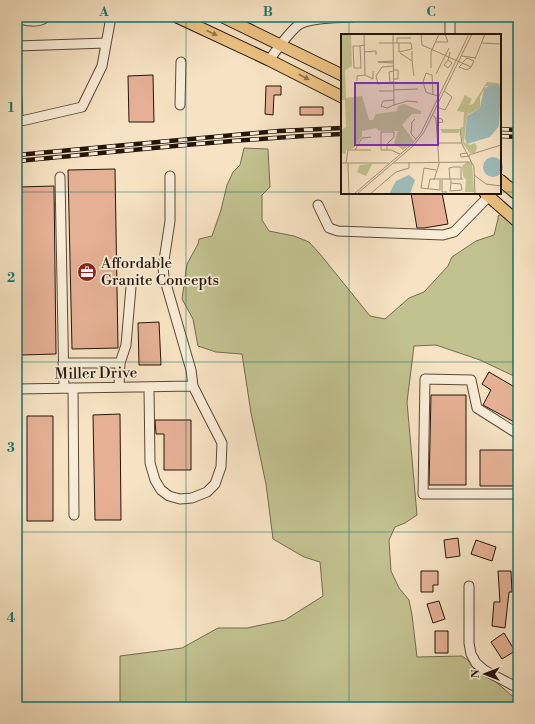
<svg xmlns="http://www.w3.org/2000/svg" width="535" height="724" font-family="'Libre Bodoni',serif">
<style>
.green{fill:#c2c290;stroke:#736c4e}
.building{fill:#e5b094;stroke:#24150b}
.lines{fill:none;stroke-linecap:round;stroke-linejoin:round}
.minor-casing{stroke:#594839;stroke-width:11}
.major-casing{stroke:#24150b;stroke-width:13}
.minor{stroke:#faedd8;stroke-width:9}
.major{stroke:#ecc282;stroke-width:11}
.rail-casing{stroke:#24150b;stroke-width:4.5}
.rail{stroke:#faedd8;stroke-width:3;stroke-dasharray:9;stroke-linecap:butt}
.oneway{fill:#92744c}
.grid{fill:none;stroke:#0f766e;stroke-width:1;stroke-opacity:0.55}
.labels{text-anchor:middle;stroke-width:3.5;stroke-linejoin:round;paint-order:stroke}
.poi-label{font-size:15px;fill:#24150b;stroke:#faedd8;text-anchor:start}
.street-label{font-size:15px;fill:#24150b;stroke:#faedd8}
.inset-road{fill:none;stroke:#a39179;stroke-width:1}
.view{fill:#7b2cbf;fill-opacity:0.15;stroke:#7b2cbf;stroke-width:2}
.inset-edge{fill:none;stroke:#24150b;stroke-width:2}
.neatline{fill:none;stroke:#0f766e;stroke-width:1.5}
.grid-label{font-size:13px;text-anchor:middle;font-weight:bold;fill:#0f766e}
</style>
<rect width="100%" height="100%" fill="#f7e3c3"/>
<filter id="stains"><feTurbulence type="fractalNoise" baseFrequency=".005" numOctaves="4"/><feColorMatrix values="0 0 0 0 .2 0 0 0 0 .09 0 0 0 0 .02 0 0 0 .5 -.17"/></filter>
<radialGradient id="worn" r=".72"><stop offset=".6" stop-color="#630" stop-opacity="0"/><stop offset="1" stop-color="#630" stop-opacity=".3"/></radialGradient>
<path class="green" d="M244 148 268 149 270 187 262 195V220L269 231 294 236 309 242 320 254 370 316 385 319 409 298 424 292 448 266 452 257 476 241 494 235 498 219V216L502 214 518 229V378L480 360 436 345 414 346 407 402 417 515 405 523 395 527 389 540 391 571 399 588 409 600 412 615 417 657 462 656 469 661 472 666 480 674 496 682 518 701V707H120V656L182 648 218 628H247L285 620 323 596 320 562 304 557 273 539 266 484 251 413 242 354 216 352 198 346 193 319 182 299 187 264 198 244 199 239 212 236 221 210 227 185 233 172 240 165Z"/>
<path class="building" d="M153 75 154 122H129L128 76Z
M266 86H281V95H274L273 115 265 114Z
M300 107H323V115H300Z
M115 169 118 348 72 349 68 170Z
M54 186 56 354 21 355 19 187Z
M411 193H442L448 224 424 228H417Z
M159 322 161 365H139L138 323Z
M489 372 518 389V424L483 405 491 390 482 384Z
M431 395H466V485H429Z
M120 414 121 520H95L93 415Z
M27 416H53V521H27Z
M155 420H191V470H164V434H156Z
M480 450H518V486H480Z
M458 538 460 556 446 558 444 540Z
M476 540 496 547 492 561 471 554Z
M421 571H438V585H433V592H421Z
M498 571H511L512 592H509L505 628 492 626 494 602H500Z
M439 601 445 619 433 623 427 604Z
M435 631H448V653H435Z
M504 633 515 651 502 659 491 642Z"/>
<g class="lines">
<defs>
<path id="minor" d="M17 17C25 22 39 23 46 17
M450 17V35
M17 46 106 43
M269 60C277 50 290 30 300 24 313 17 339 18 353 17
M17 97 18 121
M180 105 181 62
M17 122 82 107 102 66 111 17
M170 176V221L163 267 164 277 175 315 191 370 193 386
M60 177 64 388
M318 205 329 228 338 231 443 235 454 232 489 196
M63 363H120L119 387
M120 363 126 345 131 287
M73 388 74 515
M17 389 193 386 202 404 222 443 221 467 215 484 207 492 192 498 180 499 169 496 161 490 155 480 150 463 149 387
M518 434 477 408 471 380 425 379 423 494H518
M469 586V643L471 654 476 663 484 670 518 688"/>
<path id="major" d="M177 17 269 60 342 97
M223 17 342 75
M500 180 518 195
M485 193 518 222"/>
</defs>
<use href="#minor" class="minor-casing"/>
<use href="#major" class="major-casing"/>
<use href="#minor" class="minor"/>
<use href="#major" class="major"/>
<defs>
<path id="rail" d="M500 129 518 130
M500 136 518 137
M17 155 279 131 342 128
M17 161C125 151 233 139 342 134"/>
</defs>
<use href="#rail" class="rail-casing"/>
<use href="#rail" class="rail"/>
</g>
<defs><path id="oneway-solid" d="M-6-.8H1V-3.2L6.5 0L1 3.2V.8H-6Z"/></defs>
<g class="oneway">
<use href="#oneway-solid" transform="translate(212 33) rotate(25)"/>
<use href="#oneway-solid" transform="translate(304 77) rotate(27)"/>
</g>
<path class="grid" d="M186 17V707M349 17V35M17 192H342M500 192H518M349 193V707M17 362H518M17 532H518"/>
<defs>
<symbol id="office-disc" viewBox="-11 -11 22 22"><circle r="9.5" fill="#8f2418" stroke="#faedd8"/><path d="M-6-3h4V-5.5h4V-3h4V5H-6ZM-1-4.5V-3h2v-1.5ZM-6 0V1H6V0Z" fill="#fff"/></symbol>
</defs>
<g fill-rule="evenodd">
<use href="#office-disc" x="76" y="261" width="22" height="22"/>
</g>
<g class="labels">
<g class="poi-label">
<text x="101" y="268">Affordable<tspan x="101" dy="17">Granite Concepts</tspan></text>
</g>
<g class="street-label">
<text transform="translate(96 373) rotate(-1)" y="5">Miller Drive</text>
</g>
</g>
<g transform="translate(341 34)">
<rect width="160" height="160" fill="#f7e3c3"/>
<path d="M7 0 10 1 11 32 4 36 5 64 21 62 28 86H32L35 80 56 77 57 72 63 70 80 77V80H71L61 91 73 107 62 116 53 109 57 97H38L35 94 21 97V102L13 114 5 116V120L0 119V96L5 93 4 66H0V1ZM146 48 157 49 160 52H145L139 63V74L126 81 123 108 129 111 134 109 136 113 134 119H129L122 110 119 94 122 93 123 78 116 77 124 61 131 65 128 71 132 70ZM99 95H118V99H101ZM126 128 131 129 133 158H124L125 146 122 142 121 132ZM31 130 25 142 16 138 19 131Z" fill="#c2c290"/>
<path d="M149 51 160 52 158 92 149 103 126 110 124 104 126 82 139 74 143 55ZM142 133a10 10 0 1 1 20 0a10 10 0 1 1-20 0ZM68 141 74 146 69 160H48L55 147Z" fill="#9fbdbb"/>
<path class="inset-road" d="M23 0 24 41M52 0 53 71 46 74 40 72 42 67 53 66M80 0 81 11 130 33 126 36 118 33 122 29M95 8H107L104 0M38 9H70L71 15 58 18V9M56 9V4H70M141 9 160 10M19 12H12L13 34H20L19 12 23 11M23 18 35 17V21M59 19 71 27V17M121 22 134 24M134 25 144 0M107 26 103 31 107 34 111 29 107 26 109 18M52 27 37 28 52 29M71 27 73 42M122 28 126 24 133 27 130 33M52 32 41 33 35 42 37 50 52 48M90 34V18L98 0M52 36H57V45H52M95 40 108 14M16 47V42L24 41 32 45V37M49 49 48 38 52 37M52 49H75M52 56 77 55M38 57H52M92 61 91 41 85 39 82 48 85 58 90 60 97 62M53 71 66 67 77 68M96 73 104 76 111 63 103 57M92 81 95 85 98 130 93 146M95 84 101 85 102 88 95 89M74 85 71 88 70 100 75 105M119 95 121 110 133 133 134 160M96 109H121M14 116 21 104 30 103M46 116V110L53 103V98H40V116H50L59 120M126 119 119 120 120 123 129 122M128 121 160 111M0 129H48M5 129 7 116H30M7 129 8 160M52 129 131 128M95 136 83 134 80 154 99 156V146M133 141 145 150 160 152M101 146V158H106M109 146 108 134 112 133H120V145M110 146V149L120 150 121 156 109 157 110 149M87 155 89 145H122M13 160 70 111 80 99 128 0M16 160 72 112 83 98 131 0M29 160 55 138 68 134V128"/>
<path class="view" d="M14 49H97V111H14Z"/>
<rect width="160" height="160" class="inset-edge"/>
</g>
<rect width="535" height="724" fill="none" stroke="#f7e3c3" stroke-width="44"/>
<g transform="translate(485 674) rotate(270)" stroke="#faedd8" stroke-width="3" paint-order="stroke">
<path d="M0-3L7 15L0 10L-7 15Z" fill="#24150b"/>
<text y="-6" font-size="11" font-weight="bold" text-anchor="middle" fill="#24150b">N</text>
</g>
<rect x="22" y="22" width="491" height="680" class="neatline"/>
<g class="grid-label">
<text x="104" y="16">A</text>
<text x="268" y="16">B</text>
<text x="431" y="16">C</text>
<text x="11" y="112">1</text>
<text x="11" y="282">2</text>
<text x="11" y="452">3</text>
<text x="11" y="622">4</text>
</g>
<rect width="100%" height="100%" filter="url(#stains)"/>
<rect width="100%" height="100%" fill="url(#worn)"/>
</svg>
